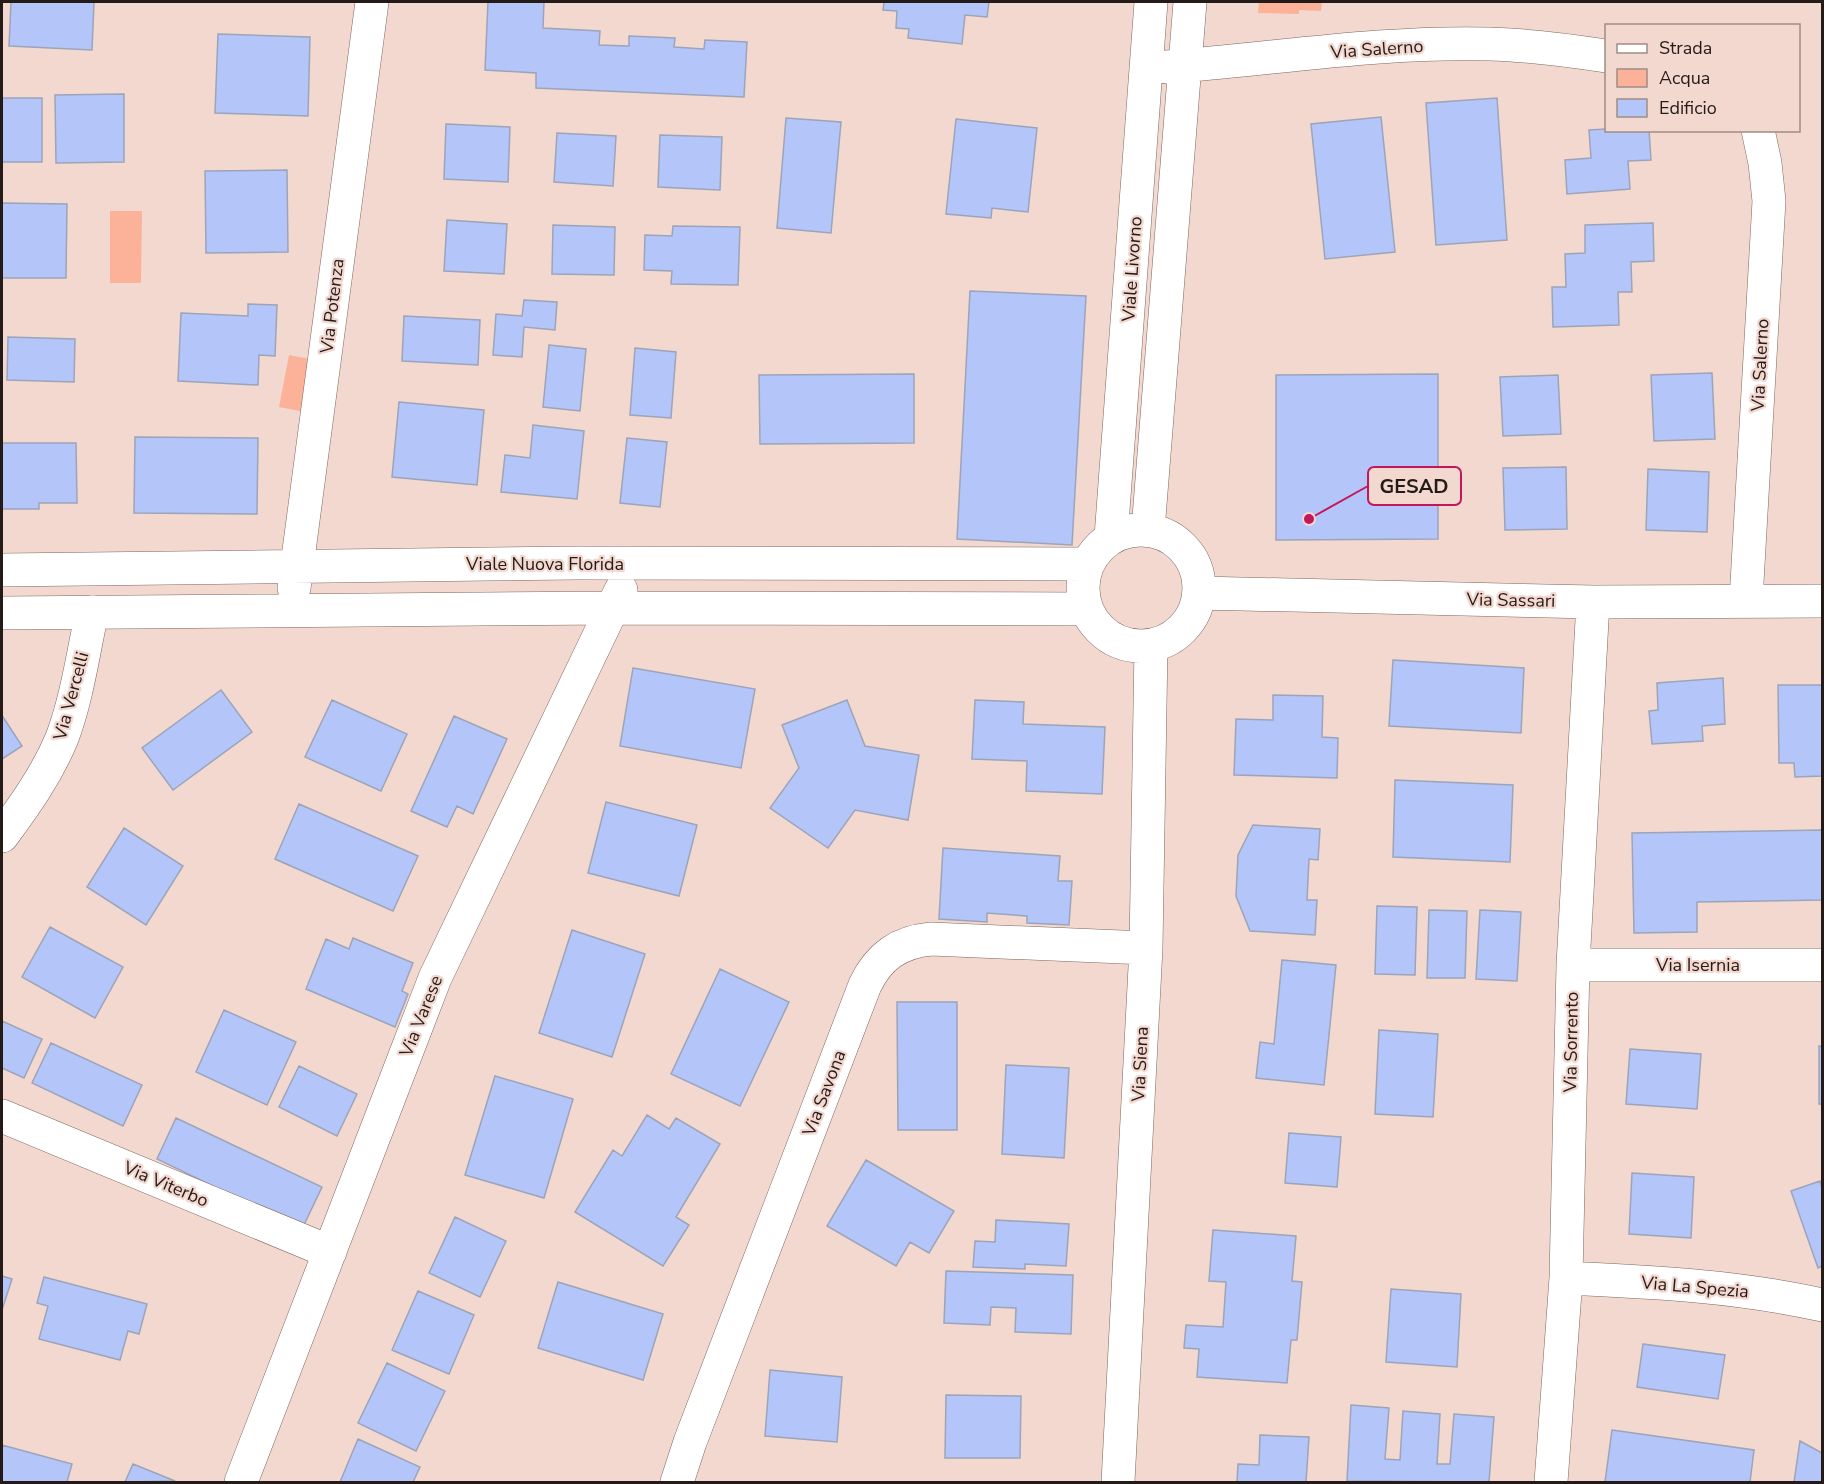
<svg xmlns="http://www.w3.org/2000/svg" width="1824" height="1484" font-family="'Nunito Sans',sans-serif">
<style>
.water{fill:#fcb299}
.building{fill:#b4c6f9;stroke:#9ca4ba;stroke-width:1.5}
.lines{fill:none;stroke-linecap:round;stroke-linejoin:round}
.minor-casing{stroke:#7e665e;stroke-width:34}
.minor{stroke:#fff;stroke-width:33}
.labels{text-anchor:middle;stroke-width:4.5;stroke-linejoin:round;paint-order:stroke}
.street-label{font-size:18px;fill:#241a17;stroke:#f3d8cf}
.leader{fill:none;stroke:#c2185b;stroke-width:2}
.callout-dot{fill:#c2185b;stroke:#f3d8cf;stroke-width:2}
.callout{fill:#f3d8cf;stroke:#c2185b;stroke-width:2}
.callout-label{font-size:20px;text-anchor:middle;font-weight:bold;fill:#241a17}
</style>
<rect width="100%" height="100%" fill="#f3d8cf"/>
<path class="water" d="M1259 2H1322L1321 11 1299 10V14L1258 13Z
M110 211H142L141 283H110Z
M289 355 320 361 310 413 279 407Z"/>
<path class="building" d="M11 2H94L92 50 9 46Z
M488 2H544L543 28 600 31 599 45 629 46V36L675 38 674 47 704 49 705 40 747 42 744 97 536 88V73L485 70Z
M884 2H989L987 17 965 15 962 44 908 38 909 29 896 28 897 11 883 10Z
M218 34 310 37 308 116 215 113Z
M124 94V162L56 163 55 95Z
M2 98H42V162H2Z
M1497 98 1507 240 1436 245 1426 103Z
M1381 117 1395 252 1325 259 1311 124Z
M786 118 841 122 831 233 777 228Z
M956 119 1037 128 1028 212 992 208 991 218 946 214Z
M446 124 510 127 508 182 444 179Z
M1606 129V130H1649L1651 160 1628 161 1630 189 1567 194 1565 160 1591 158 1589 130Z
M557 133 616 136 613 186 554 182Z
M660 135 722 137 720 190 658 187Z
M287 170 288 252 206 253 205 171Z
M2 203 67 204 66 278H2Z
M447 220 507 224 504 274 444 271Z
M1653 223 1654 261 1631 262 1632 292H1618L1619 325 1553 327 1552 287H1566L1565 254 1585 253V225Z
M553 225 615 227 614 275 552 274Z
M673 226 740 227 738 285 671 284 672 271 644 270 645 235 672 236Z
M970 291 1086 296 1072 545 957 539Z
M524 300 557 302 555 330 524 327 522 357 493 355 496 314 522 316Z
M248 304 277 305 275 356 259 355 258 385 178 381 181 313 248 316Z
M404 316 480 320 478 365 402 361Z
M8 337 75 339 74 382 7 380Z
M549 345 586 349 580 411 543 407Z
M635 348 676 352 671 418 630 415Z
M1712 373 1715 439 1654 441 1651 375Z
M914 374V443L760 444 759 375Z
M1438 374V539L1276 540V375Z
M1558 375 1561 434 1503 436 1500 377Z
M399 402 484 410 477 485 392 477Z
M533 425 584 431 577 499 501 492 505 455 530 458Z
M135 437 258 438 257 514 134 513Z
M627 438 667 442 660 507 620 503Z
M2 443H76L77 503H39V509H2Z
M1566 467 1567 529 1505 530 1503 468Z
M1648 469 1709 472 1707 532 1646 530Z
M1393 660 1524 668 1521 733 1389 726Z
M633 668 755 689 741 768 620 746Z
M1723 678 1725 724 1702 726 1703 741 1652 744 1649 711 1658 710 1657 683Z
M1778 685H1822V776L1795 777 1794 763H1779Z
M221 690 252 732 173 790 142 748Z
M1273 695 1323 696 1322 737 1338 738 1337 778 1234 775 1236 719 1273 720Z
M332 700 407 734 381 791 305 757Z
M847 700 865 746 919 755 908 820 855 810 828 848 770 808 799 768 782 725Z
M975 700 1024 702 1023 724 1105 727 1102 794 1026 791 1027 761 972 759Z
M454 716 507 739 473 814 457 806 447 827 411 811Z
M3 717 22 746 2 759V718Z
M1395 780 1513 785 1510 862 1393 857Z
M606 802 697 825 679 896 588 873Z
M299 804 418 856 393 911 275 859Z
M1253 825 1320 829 1318 860 1309 859 1307 900H1317L1315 935 1250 931 1236 896 1238 855Z
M124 828 183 866 146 925 87 887Z
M1822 830V900L1697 902V932L1634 933 1632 833Z
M943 848 1060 856 1058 881H1072L1069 925 1027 923V916L987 913V922L939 919Z
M1377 906 1417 907 1415 975 1375 974Z
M1429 910 1467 911 1465 978H1427Z
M1480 910 1521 912 1517 981 1476 979Z
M50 927 123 967 95 1018 22 977Z
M572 930 645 954 612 1057 539 1033Z
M353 938 413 963 402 991 408 994 395 1027 306 989 326 939 349 949Z
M1282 960 1336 965 1324 1085 1256 1078 1260 1042 1274 1044Z
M720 969 789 1002 740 1106 671 1074Z
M897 1002H957V1130H898Z
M224 1010 296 1042 267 1105 196 1072Z
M2 1021 42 1039 24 1078 2 1068Z
M1379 1030 1438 1034 1433 1117 1375 1114Z
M51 1043 142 1085 123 1126 32 1083Z
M1819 1046H1822V1104H1819Z
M1630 1049 1701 1054 1697 1109 1626 1104Z
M1006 1065 1069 1068 1064 1158 1002 1154Z
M299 1066 357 1094 337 1136 279 1107Z
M495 1076 573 1099 544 1198 465 1175Z
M647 1115 669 1129 676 1118 720 1144 676 1217 689 1225 663 1266 575 1212 613 1150 622 1156Z
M176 1118 322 1187 302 1229 157 1159Z
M1289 1133 1341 1137 1337 1187 1285 1183Z
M866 1160 954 1211 929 1253 910 1242 896 1266 827 1226Z
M1632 1173 1694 1177 1691 1238 1629 1234Z
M1820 1181 1822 1188V1266L1818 1268 1791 1191Z
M455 1217 506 1241 480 1297 429 1273Z
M996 1220 1069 1224 1066 1266 1025 1264V1269L973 1267 975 1241 995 1242Z
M1213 1230 1296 1236 1292 1281 1302 1282 1297 1340H1291L1287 1383 1197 1377 1199 1349 1184 1348 1186 1325 1223 1327 1226 1282 1209 1281Z
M946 1271 1073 1275 1071 1334 1015 1332 1016 1308 991 1307 990 1325 944 1323Z
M2 1276 12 1279 2 1310Z
M44 1277 147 1304 139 1334 128 1331 120 1360 39 1339 48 1306 37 1303Z
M558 1282 663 1314 643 1380 538 1348Z
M1391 1289 1461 1294 1457 1367 1386 1362Z
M418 1291 474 1315 449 1374 392 1350Z
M1643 1344 1725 1355 1718 1399 1637 1387Z
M387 1363 445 1391 416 1451 358 1423Z
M770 1370 842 1377 837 1442 765 1436Z
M946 1395 1021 1396 1020 1458H945Z
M1351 1405 1389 1408 1385 1459 1400 1460 1403 1411 1440 1414 1437 1464H1450L1454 1414 1494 1417 1489 1482 1347 1481Z
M1612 1430 1754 1450 1750 1482H1605Z
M1260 1435 1309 1437 1306 1482H1237L1238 1464 1259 1465Z
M358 1439 420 1467 413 1482H340Z
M1800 1441 1822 1453V1482H1794Z
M2 1445 72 1464 67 1482H2Z
M133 1464 175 1481 125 1482Z"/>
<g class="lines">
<defs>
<path id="minor" d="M1166 67C1273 59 1381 41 1489 44 1528 45 1567 50 1606 56
M1083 588a58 58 0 1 1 116 0a58 58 0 1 1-116 0Z
M1148 530 1190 2
M1111 537 1151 2
M2 570 576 563 1088 564
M294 588 372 2
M1200 593 1593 602 1822 601
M1746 600 1769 201 1765 163 1758 130
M2 613 613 608 1086 609
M2 836C25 805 47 774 62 738 77 698 83 654 92 612
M1573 965H1822
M2 1116 330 1252
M1566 1278C1654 1282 1736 1286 1822 1305
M241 1482 435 978 621 590
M677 1482 690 1442 865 985C879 956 899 942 931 939L1146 948
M1118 1482 1146 948 1151 646
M1551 1482 1566 1278 1573 965 1593 602"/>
</defs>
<use href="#minor" class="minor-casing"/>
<use href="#minor" class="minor"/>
</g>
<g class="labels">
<g class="street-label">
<text transform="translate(1377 49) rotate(-4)" y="6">Via Salerno</text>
<text transform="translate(1132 269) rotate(-86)" y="6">Viale Livorno</text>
<text transform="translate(332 306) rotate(-83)" y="6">Via Potenza</text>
<text transform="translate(1760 365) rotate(-87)" y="6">Via Salerno</text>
<text x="545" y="570">Viale Nuova Florida</text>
<text transform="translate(1511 600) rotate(1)" y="6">Via Sassari</text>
<text transform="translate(71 696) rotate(-75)" y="6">Via Vercelli</text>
<text x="1698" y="971">Via Isernia</text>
<text transform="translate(421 1016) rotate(-68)" y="6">Via Varese</text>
<text transform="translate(1571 1042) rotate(-89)" y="6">Via Sorrento</text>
<text transform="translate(1140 1064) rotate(-87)" y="6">Via Siena</text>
<text transform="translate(824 1093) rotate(-69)" y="6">Via Savona</text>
<text transform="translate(166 1184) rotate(23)" y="6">Via Viterbo</text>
<text transform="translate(1695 1287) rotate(5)" y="6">Via La Spezia</text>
</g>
</g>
<path class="leader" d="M1309 519L1368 486"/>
<circle class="callout-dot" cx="1309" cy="519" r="6"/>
<rect class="callout" x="1368" y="467" width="93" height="38" rx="6"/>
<g class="callout-label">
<text x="1414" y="493">GESAD</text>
</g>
<rect width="1824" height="1484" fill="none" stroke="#241a17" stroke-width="6"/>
<rect x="1605" y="24" width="195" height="108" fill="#f3d8cf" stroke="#a08c85" stroke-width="1.5"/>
<rect x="1617" y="44" width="30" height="9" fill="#ffffff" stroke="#a08c85" stroke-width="1.5"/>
<text x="1659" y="54" font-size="18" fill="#241a17">Strada</text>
<rect x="1617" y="69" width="30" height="18" fill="#fcb299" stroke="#a08c85" stroke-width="1.5"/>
<text x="1659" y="84" font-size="18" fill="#241a17">Acqua</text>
<rect x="1617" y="99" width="30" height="18" fill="#b4c6f9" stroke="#a08c85" stroke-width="1.5"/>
<text x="1659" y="114" font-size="18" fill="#241a17">Edificio</text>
</svg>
